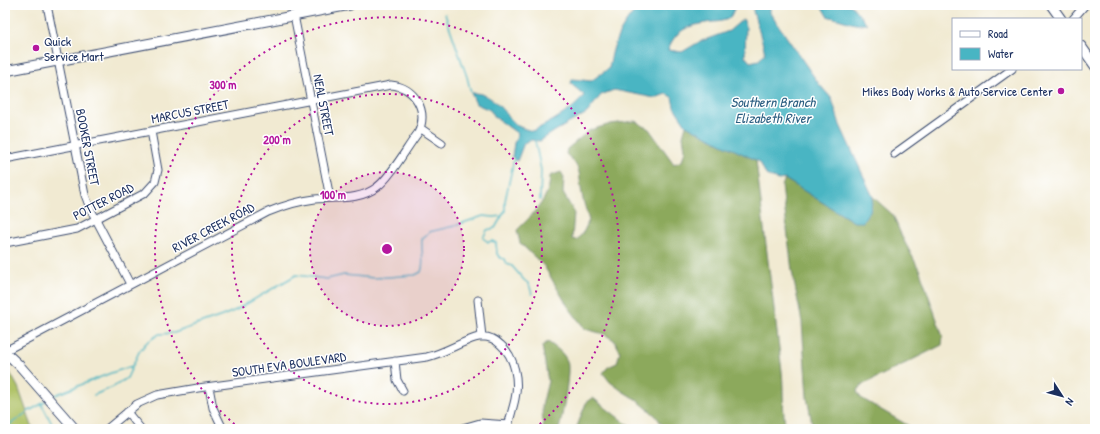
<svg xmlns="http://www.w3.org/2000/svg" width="1100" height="434" font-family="'Patrick Hand',sans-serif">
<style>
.green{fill:#b0c367;stroke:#667962}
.forest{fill:#8ca95c;stroke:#546c5d}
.water{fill:#48b5c3;stroke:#327290}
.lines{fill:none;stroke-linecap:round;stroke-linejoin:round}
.stream{stroke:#48b5c3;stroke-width:1.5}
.minor-casing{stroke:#3b4b6f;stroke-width:9}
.major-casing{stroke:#3b4b6f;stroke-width:11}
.minor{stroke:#fff;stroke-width:7}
.major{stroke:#fff;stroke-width:9}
.ring{fill:none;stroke:#b5179e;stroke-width:2;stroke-dasharray:2 4}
.poi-dot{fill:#b5179e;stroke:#fff;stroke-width:1.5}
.labels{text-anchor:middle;stroke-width:3;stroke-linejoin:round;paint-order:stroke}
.poi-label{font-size:13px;fill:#1b2f5e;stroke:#fff;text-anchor:start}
.street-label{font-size:13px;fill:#1b2f5e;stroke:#fff}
.water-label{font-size:14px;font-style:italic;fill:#2b5e81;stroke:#fff}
.centre{fill:#b5179e;stroke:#fff;stroke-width:2}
.ring-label{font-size:12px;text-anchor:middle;font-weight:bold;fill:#b5179e;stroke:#fff;stroke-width:3;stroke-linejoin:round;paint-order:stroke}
</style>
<rect width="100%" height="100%" fill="#fff"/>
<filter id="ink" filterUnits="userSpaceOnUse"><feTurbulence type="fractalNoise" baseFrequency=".025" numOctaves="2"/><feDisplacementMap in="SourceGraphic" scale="8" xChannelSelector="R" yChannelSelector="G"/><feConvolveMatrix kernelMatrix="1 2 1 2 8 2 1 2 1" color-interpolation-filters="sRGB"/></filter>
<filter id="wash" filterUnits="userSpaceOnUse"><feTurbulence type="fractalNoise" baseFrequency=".012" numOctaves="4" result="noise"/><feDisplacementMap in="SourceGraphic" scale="16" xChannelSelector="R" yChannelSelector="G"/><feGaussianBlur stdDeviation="0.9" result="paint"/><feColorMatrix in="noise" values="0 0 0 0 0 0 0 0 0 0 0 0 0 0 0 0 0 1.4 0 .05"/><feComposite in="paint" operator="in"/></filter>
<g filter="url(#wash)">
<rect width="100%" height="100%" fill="#f1ead2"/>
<path class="green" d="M5 364 18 387 33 429H5Z"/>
<path class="forest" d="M635 121 649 129 674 164 682 161 685 150 683 136 686 125 720 143 756 160C764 231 773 301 782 371 784 391 782 410 786 429H665L656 416 637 400 622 391 610 382 603 373 608 367 617 363 620 351 614 340 604 334 585 329 567 305 544 266 520 243 517 230C532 215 550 199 550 176L561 172 564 177 563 193 574 212 572 239 577 240 584 231 589 220C587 211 583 203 582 194 578 174 583 169 566 154L567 149 590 130 611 124Z
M785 179 854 222 870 211 873 197 893 215 902 237 920 271 943 337 942 345 864 384 857 390 858 394 861 398 914 429H813L807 397 802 322 792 271 782 186Z
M548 342C555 347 564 353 567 361 571 370 562 418 559 429H543L542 406 548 381 542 346Z
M593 398 624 422 636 429H576L586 403Z"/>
<path class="water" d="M640 5H735C734 10 732 16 728 19 724 21 717 22 712 22 691 25 676 28 668 50L682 52 699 42 729 31 743 19 746 25 745 56 750 62 759 60 765 53 762 41 753 11 754 5H770V13L819 84 832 99 840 125 873 197 870 211 863 222H854L785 179 778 180 766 175 760 162 720 143 686 125 674 107 672 97 666 94 655 98 614 90 601 95 587 113 555 131 540 141 530 140 524 143 517 161 512 157 514 143 518 134 495 117 490 110 476 104 471 93C495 92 502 113 518 126 522 128 528 130 533 131 547 124 576 109 584 95L571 84 572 79 591 81 609 68C614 40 620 27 640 5Z
M820 5H851L867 24H855L827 16 822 7Z"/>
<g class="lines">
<path class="stream" d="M445 14 467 77 471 93
M535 141 541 170 540 200
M502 216 495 228 487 230 483 238 488 242 492 241 496 243 497 254 500 258 505 259 507 264 512 266 524 280 529 284 532 294
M55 395 111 373 132 366
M94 395 113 387 127 378 139 352 146 343 159 334 174 333 222 316 236 310 296 275 327 279 344 275 374 278 415 275 421 272C425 262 421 250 422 239L429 232 454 226 483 216 494 217 502 216 505 211V201L514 159
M42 405 52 424 58 429
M5 428 29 411 45 402"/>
</g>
</g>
<g filter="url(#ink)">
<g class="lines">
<defs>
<path id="minor" d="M47 5 85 195 90 208 130 284
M294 15 330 198
M1073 19 1085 5
M420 128 442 143
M894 154 1012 69
M5 159 391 85C415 87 429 111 418 133 407 147 391 177 377 187 359 201 337 197 315 199 298 201 283 206 268 212L5 351
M5 243 77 229 145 193 155 182 158 170 151 131
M478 300 482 337
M395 361 397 380 403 391
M209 387 213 408 223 429
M127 412 141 429
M107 429 137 404 157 395 198 388 427 357C444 353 459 343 475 338 485 335 494 338 501 345 515 357 519 381 515 399 513 409 509 419 508 429
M459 429 480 423 509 425"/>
<path id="major" d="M1051 5 1061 19
M1081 46 1095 66
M5 71 350 5
M5 352 19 365 75 429"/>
</defs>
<use href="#minor" class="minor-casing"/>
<use href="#major" class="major-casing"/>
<use href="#minor" class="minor"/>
<use href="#major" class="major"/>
</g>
</g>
<circle cx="387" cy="249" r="77" fill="#b5179e" fill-opacity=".12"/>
<g class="ring">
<circle cx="387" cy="249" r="77"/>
<circle cx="387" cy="249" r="155"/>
<path d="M239 428A232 232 0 1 1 535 428"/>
</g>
<g class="poi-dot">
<circle cx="36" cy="48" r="4"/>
<circle cx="1061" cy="91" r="4"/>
</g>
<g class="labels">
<g class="poi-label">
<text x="44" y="46">Quick<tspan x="44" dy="15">Service Mart</tspan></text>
<text x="1053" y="96" text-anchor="end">Mikes Body Works &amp; Auto Service Center</text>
</g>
<g class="street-label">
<text transform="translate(324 105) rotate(79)" y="5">NEAL STREET</text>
<text transform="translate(190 111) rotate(-11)" y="5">MARCUS STREET</text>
<text transform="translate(88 147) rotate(79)" y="5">BOOKER STREET</text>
<text transform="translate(103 201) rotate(-27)" y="5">POTTER ROAD</text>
<text transform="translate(213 227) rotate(-28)" y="5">RIVER CREEK ROAD</text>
<text transform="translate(289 364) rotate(-8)" y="5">SOUTH EVA BOULEVARD</text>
</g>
<g class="water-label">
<text x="773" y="107">Southern Branch<tspan x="773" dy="16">Elizabeth River</tspan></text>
</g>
</g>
<circle cx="387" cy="249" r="6" class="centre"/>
<g class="ring-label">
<text x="223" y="89">300 m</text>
<text x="277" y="144">200 m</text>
<text x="333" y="199">100 m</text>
</g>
<rect width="1100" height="434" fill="none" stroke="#fff" stroke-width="20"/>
<rect x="952" y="18" width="130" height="52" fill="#ffffff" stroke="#a4acbf"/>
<rect x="960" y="31" width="20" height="6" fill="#ffffff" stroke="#a4acbf"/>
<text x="988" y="38" font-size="12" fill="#1b2f5e">Road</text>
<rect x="960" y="48" width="20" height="12" fill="#48b5c3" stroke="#a4acbf"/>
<text x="988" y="58" font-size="12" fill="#1b2f5e">Water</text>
<g transform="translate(1062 396) rotate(126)" stroke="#ffffff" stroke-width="3" paint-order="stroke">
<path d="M0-3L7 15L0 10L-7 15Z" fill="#1b2f5e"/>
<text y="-6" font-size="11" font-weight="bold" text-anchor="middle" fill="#1b2f5e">N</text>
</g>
</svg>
